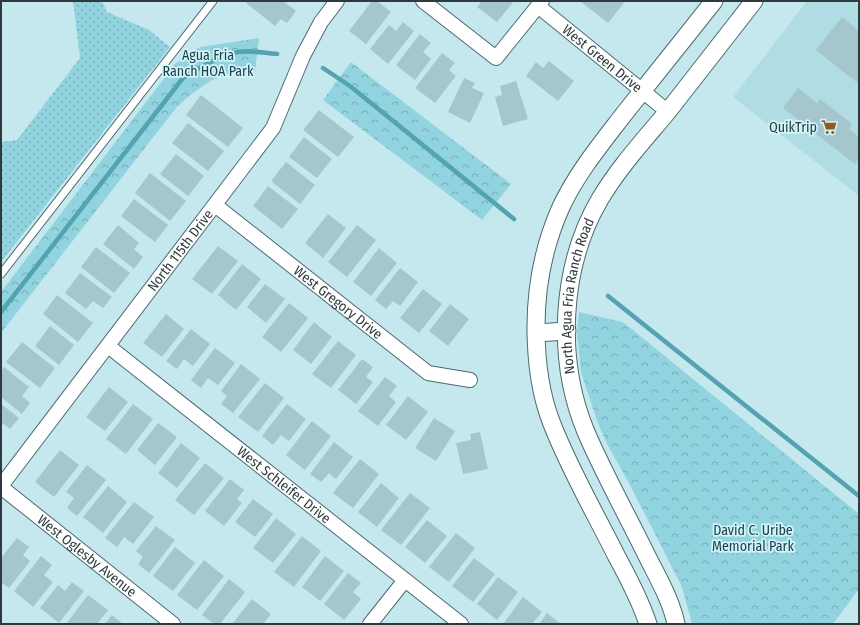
<svg xmlns="http://www.w3.org/2000/svg" width="860" height="625" font-family="'Fira Sans Condensed',sans-serif">
<style>
.built{fill:#b0dce4}
.grass{fill:url(#grass-dots)}
.park{fill:url(#park-crowns)}
.lines{fill:none;stroke-linecap:round;stroke-linejoin:round}
.stream{stroke:#54a3b0;stroke-width:4.5}
.building{fill:#a5c6cd}
.service-casing{stroke:#4b6a70;stroke-width:9}
.minor-casing{stroke:#4b6a70;stroke-width:16}
.tertiary-casing{stroke:#4b6a70;stroke-width:19}
.service{stroke:#fff;stroke-width:7}
.minor{stroke:#fff;stroke-width:14}
.tertiary{stroke:#fff;stroke-width:17}
.labels{text-anchor:middle;stroke-width:3.5;stroke-linejoin:round;paint-order:stroke}
.park-label{font-size:14px;fill:#1c4147;stroke:#d2f5fb}
.street-label{font-size:14px;fill:#2e3b3e;stroke:#d2f5fb}
.poi-label{font-size:14px;fill:#2e3b3e;stroke:#d2f5fb;text-anchor:end}
</style>
<defs>
<pattern id="grass-dots" width="8" height="8" patternUnits="userSpaceOnUse"><rect width="8" height="8" fill="#91d4e0"/><path d="M2 2h.1M6 6h.1" fill="none" stroke="#77adb7" stroke-width="1.8" stroke-linecap="round"/></pattern>
<pattern id="park-crowns" width="20" height="18" patternUnits="userSpaceOnUse"><rect width="20" height="18" fill="#91d4e0"/><path d="M2 6a3 3 0 1 1 6 0M12 15a3 3 0 1 1 6 0" fill="none" stroke="#77adb7"/></pattern>
</defs>
<rect width="100%" height="100%" fill="#c5e8ee"/>
<path class="built" d="M807 1H853L859 6V196L733 97Z"/>
<path class="grass" d="M73 1H102L107 12 149 30 170 47 1 262V142L17 140 80 58Z"/>
<path class="park" d="M259 38 255 71C224 68 198 87 176 108L1 333V292L175 64 200 47Z
M351 62 511 184 482 220 323 100Z
M579 312 623 322 859 514V589L833 624H692L682 587 629 483 607 444 597 421 581 372 577 332Z"/>
<g class="lines">
<path class="stream" d="M323 68 350 86 514 219
M608 296 859 496
M1 312 183 78C199 68 215 58 233 53 247 49 263 53 277 54"/>
</g>
<path class="building" d="M248 1H283L296 11 287 23 281 19 275 26 246 3Z
M372 1H377L391 12 366 44 349 31Z
M482 1H514L497 22 477 7Z
M580 1H621L624 3 608 23Z
M842 17 859 31V84L816 50Z
M403 22 414 31 388 64 370 49 389 25 396 31Z
M420 34 431 43 423 52 431 59 415 80 396 65Z
M442 53 455 63 449 70 456 76 435 103 415 88Z
M549 61 574 81 558 101 526 76 536 62 543 68Z
M464 78 475 83 472 88 484 93 470 123 448 112Z
M516 81 528 119 503 126 495 97 502 95 500 86Z
M798 88 817 103 820 99 852 124 849 129 859 137V158L855 164 783 108Z
M201 95 243 128 228 147 186 115Z
M319 110 354 137 338 157 303 130Z
M188 123 224 151 208 171 172 143Z
M304 137 332 159 317 178 289 157Z
M176 154 204 176 188 196 160 174Z
M286 162 315 185 300 204 271 181Z
M150 173 186 201 170 221 135 193Z
M268 186 298 209 282 229 253 206Z
M134 199 168 225 155 242 121 216Z
M328 214 346 228 323 258 305 243Z
M118 225 139 243 134 249 143 257 134 269 103 244Z
M357 225 376 240 347 277 328 262Z
M218 246 238 261 212 294 192 279Z
M96 247 130 273 114 293 81 267Z
M379 248 397 263 371 296 353 282Z
M242 264 261 279 236 310 218 295Z
M400 268 418 282 400 306 393 301 386 309 375 300Z
M80 273 112 297 103 308 93 301 86 309 65 293Z
M265 284 285 299 266 323 247 307Z
M423 289 442 304 419 333 400 318Z
M57 295 93 323 78 342 43 314Z
M289 303 308 318 281 352 262 337Z
M450 304 469 319 448 346 429 331Z
M166 314 184 329 162 357 143 343Z
M314 322 332 337 311 364 293 350Z
M50 326 74 345 59 365 35 346Z
M191 329 210 344 193 366 184 359 177 369 166 361Z
M338 341 356 355 331 388 312 374Z
M22 342 55 368 40 388 6 362Z
M215 348 235 363 218 385 208 378 201 388 191 380Z
M362 359 373 367 366 377 373 382 356 404 338 390Z
M241 364 260 379 233 413 221 404 227 396 221 391Z
M4 367 29 387 22 396 30 403 22 414 1 397V371Z
M385 377 397 386 389 396 396 402 378 426 358 411Z
M265 383 284 398 258 432 238 417Z
M109 387 128 402 105 431 86 417Z
M408 396 428 412 406 440 386 425Z
M1 404 19 418 10 429 1 422Z
M133 404 153 419 126 454 106 439Z
M287 404 306 419 289 441 281 435 273 445 262 436Z
M434 418 455 431 436 461 415 448Z
M312 421 331 436 305 470 286 455Z
M158 423 177 437 155 465 137 450Z
M480 432 488 469 463 474 456 443 471 440 470 434Z
M334 442 353 457 336 479 329 473 321 482 310 474Z
M181 443 200 458 177 488 158 473Z
M60 450 79 465 54 497 35 482Z
M360 459 379 474 353 508 333 493Z
M205 463 224 478 194 515 175 500Z
M87 465 106 480 77 516 67 508 74 498 66 492Z
M230 479 244 490 237 499 242 503 224 526 205 511Z
M381 483 399 498 377 527 358 512Z
M108 486 127 502 103 533 83 517Z
M410 493 430 508 401 545 381 530Z
M253 499 273 514 255 537 235 522Z
M134 502 154 517 133 544 124 537 117 547 105 538Z
M276 518 296 534 273 563 253 548Z
M427 520 447 536 425 563 405 547Z
M156 526 175 540 149 573 138 564 143 557 136 551Z
M456 533 475 548 449 582 429 567Z
M302 536 321 551 294 587 274 572Z
M17 538 29 547 23 555 30 561 9 588 1 582V558Z
M175 547 195 563 173 591 153 576Z
M41 556 52 565 44 575 53 582 33 607 14 591Z
M325 556 344 571 320 601 302 587Z
M474 558 495 574 473 602 452 586Z
M204 560 224 576 197 610 177 595Z
M348 573 361 583 353 592 361 599 344 620 324 604Z
M498 577 518 592 497 620 477 604Z
M229 579 245 592 220 624H214L202 615Z
M72 582 84 591 59 623 40 608 58 585 65 591Z
M88 595 108 610 97 624H66Z
M523 597 542 612 532 624H503Z
M252 599 271 614 263 624H232Z
M547 613 561 624H539Z
M112 615 123 624H105Z"/>
<g class="lines">
<defs>
<path id="service" d="M1 274 213 1"/>
<g id="minor">
<path d="M423 1 496 58 542 1"/>
<path id="s1" d="M538 6 667 111"/>
<path id="s2" d="M215 205 428 373 470 380"/>
<path id="s3" d="M108 346 461 624"/>
<path id="s4" d="M1 486 273 128 303 56 321 22 337 1"/>
<path id="s5" d="M1 487 173 624"/>
<path d="M370 624 405 580"/>
</g>
<g id="tertiary">
<path d="M536 333 567 331"/>
<path d="M648 624C640 600 629 579 617 557 595 513 570 470 552 424 540 394 536 360 536 327 536 286 544 245 561 207 577 173 601 144 624 114 654 76 684 39 714 1"/>
<path id="s6" d="M676 624C671 600 658 578 647 556 627 515 604 474 586 432 556 360 560 267 600 199 619 167 645 139 669 110 697 74 726 37 754 1"/>
</g>
</defs>
<use href="#service" class="service-casing"/>
<use href="#minor" class="minor-casing"/>
<use href="#tertiary" class="tertiary-casing"/>
<use href="#service" class="service"/>
<use href="#minor" class="minor"/>
<use href="#tertiary" class="tertiary"/>
</g>
<defs>
<symbol id="supermarket-bare" viewBox="-9 -9 18 18"><path d="M-6-5.5h2.5l.6 2H6L4.5 2H-2.5L-4.4-4H-6ZM-1.5 3.2a1.3 1.3 0 1 0 .1 0ZM3 3.2a1.3 1.3 0 1 0 .1 0Z" fill="#96591d" stroke="#d2f5fb" stroke-width="2.5" paint-order="stroke"/></symbol>
</defs>
<g fill-rule="evenodd">
<use href="#supermarket-bare" x="818" y="116" width="22" height="22"/>
</g>
<g class="labels">
<g class="park-label">
<text x="208" y="60">Agua Fria<tspan x="208" dy="16">Ranch HOA Park</tspan></text>
<text x="753" y="535">David C. Uribe<tspan x="753" dy="16">Memorial Park</tspan></text>
</g>
<g class="street-label">
<text dy="5" stroke="none"><textPath href="#s1" startOffset="83">West Green Drive</textPath></text>
<text dy="5" stroke="none"><textPath href="#s4" startOffset="296">North 115th Drive</textPath></text>
<text dy="5" stroke="none"><textPath href="#s6" startOffset="352">North Agua Fria Ranch Road</textPath></text>
<text dy="5" stroke="none"><textPath href="#s2" startOffset="157">West Gregory Drive</textPath></text>
<text dy="5" stroke="none"><textPath href="#s3" startOffset="224">West Schleifer Drive</textPath></text>
<text dy="5" stroke="none"><textPath href="#s5" startOffset="110">West Oglesby Avenue</textPath></text>
</g>
<g class="poi-label">
<text x="817" y="132">QuikTrip</text>
</g>
</g>
<rect width="860" height="625" fill="none" stroke="#2e3b3e" stroke-width="4"/>
</svg>
